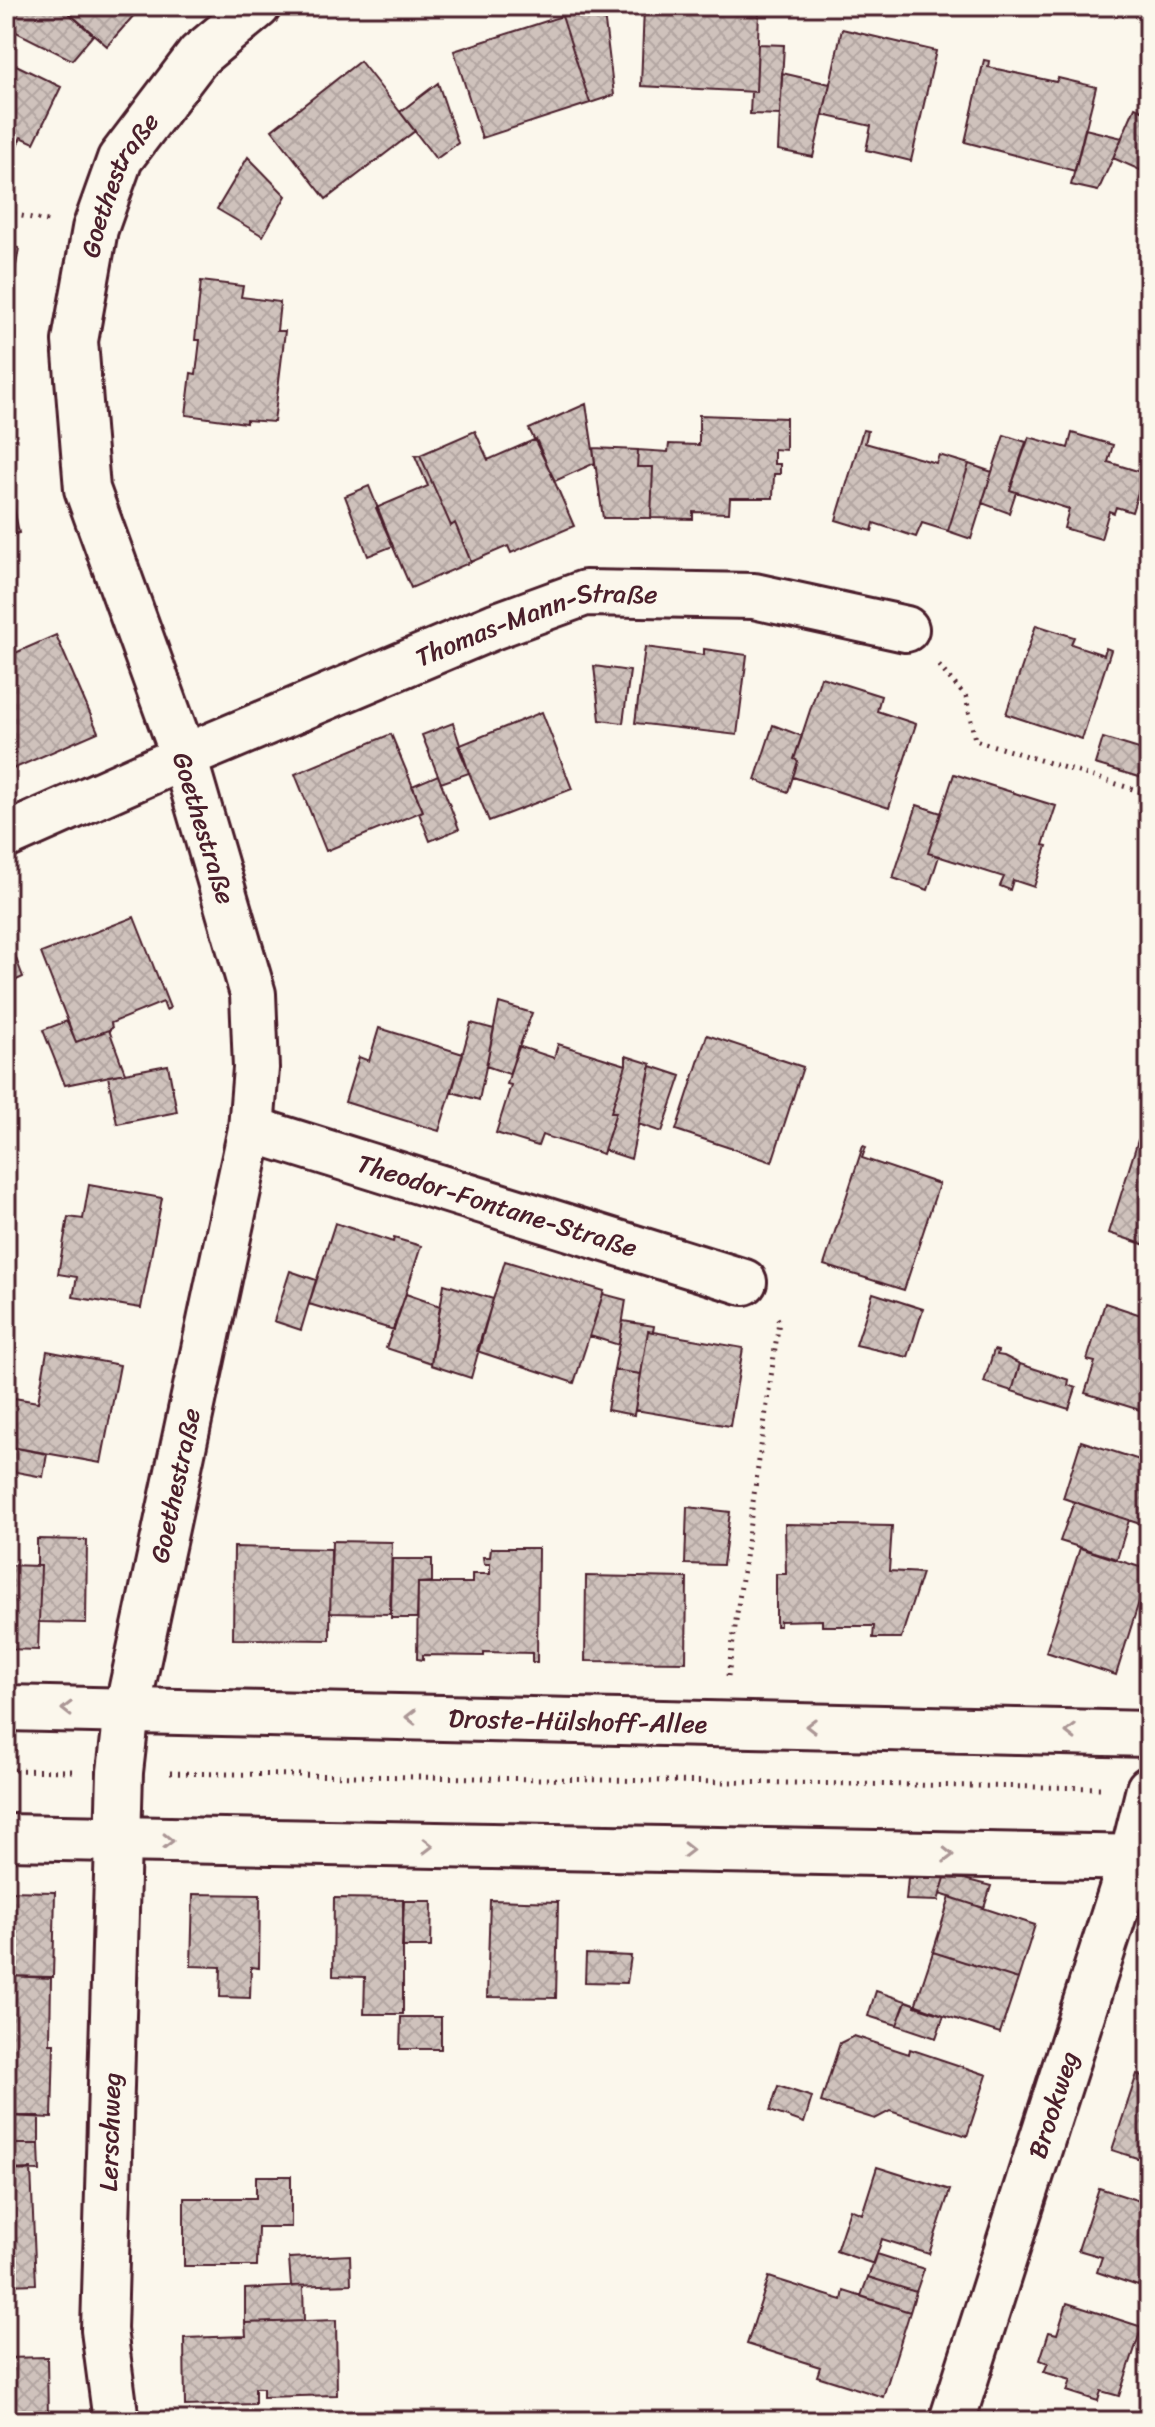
<svg xmlns="http://www.w3.org/2000/svg" width="1155" height="2427" font-family="Sriracha,sans-serif">
<style>
.building{fill:url(#building-cross-hatch);stroke:#4a1f2b;stroke-width:2}
.lines{fill:none;stroke-linecap:round;stroke-linejoin:round}
.street-casing{stroke:#4a1f2b;stroke-width:50}
.path{stroke:#4a1f2b;stroke-width:5;stroke-dasharray:2 6;stroke-linecap:butt}
.street{stroke:#fbf7ec;stroke-width:44}
.oneway{stroke:#ab9695}
.labels{text-anchor:middle;stroke-width:8;stroke-linejoin:round;paint-order:stroke}
.street-label{font-size:26px;fill:#4a1f2b;stroke:#fbf7ec}
</style>
<defs>
<pattern id="building-cross-hatch" width="8" height="8" patternUnits="userSpaceOnUse" patternTransform="scale(2)"><rect width="8" height="8" fill="#cfc2bc"/><path d="M0 0l8 8M0 8l8-8" fill="none" stroke="#b3a6a2"/></pattern>
</defs>
<rect width="100%" height="100%" fill="#fbf7ec"/>
<filter id="ink" filterUnits="userSpaceOnUse"><feTurbulence type="fractalNoise" baseFrequency=".0125" numOctaves="2"/><feDisplacementMap in="SourceGraphic" scale="16" xChannelSelector="R" yChannelSelector="G"/><feConvolveMatrix kernelMatrix="1 2 1 2 8 2 1 2 1" color-interpolation-filters="sRGB"/></filter>
<g filter="url(#ink)">
<path class="building" d="M12 6H61L93 35 72 60 6 27V13Z
M61 6H142L107 46Z
M592 6H603L614 95 590 103 562 16Z
M644 7 759 12 756 92 641 86Z
M562 16 590 103 482 138 454 51Z
M842 29 936 51 911 161 866 150 871 126 823 115Z
M758 44 784 45 780 115 750 114 751 92H756Z
M6 60 61 87 34 143 21 137 6 169Z
M984 60 989 61 988 67 1056 82 1058 78 1096 87 1075 171 965 142Z
M360 61 415 131 326 199 272 130Z
M782 73 830 84 813 157 778 150Z
M438 83 458 143 436 159 400 112Z
M1135 107 1149 113V174L1113 158Z
M1085 129 1122 138 1098 191 1071 185Z
M248 157 286 196 263 236 217 209Z
M6 246 19 248 6 324Z
M201 281 243 286 241 297 280 302 277 331H285L274 422 246 420V423L186 415 191 373 196 374 200 340H195Z
M586 404 595 463 555 481 529 429Z
M699 415 786 418V450L774 449V464H780V474H774L773 498H730L729 513 693 512V519L651 518 653 467H637L638 450 668 452 669 444 699 445Z
M863 430 868 431 865 443 936 463 939 455 969 464 948 531 922 523 916 537 874 523 872 531 836 520Z
M475 431 488 460 536 439 574 526 511 553 508 546 471 562 455 523 451 526 420 455Z
M1072 433 1113 445 1108 462 1144 473 1132 512 1116 507 1114 513 1109 511 1101 539 1064 528 1069 509 1010 490 1029 437 1068 448Z
M1004 435 1026 442 1010 490 1016 492 1009 513 982 503Z
M593 448 638 450 637 467H653L651 518H603Z
M420 455 451 526 455 523 471 562 411 588 376 508 428 486 415 456Z
M969 464 992 472 971 539 948 531Z
M6 467 19 533 6 536Z
M369 486 393 546 368 556 345 496Z
M1036 625 1074 637 1071 644 1104 655 1106 648 1111 650 1082 739 1006 714Z
M56 635 98 732 6 772V657Z
M645 647 704 655V649L747 655 737 735 635 723Z
M594 666 630 671 623 723 600 720Z
M821 677 881 696 877 711 916 724 889 808 793 777 798 761 794 759Z
M542 712 572 789 489 821 458 746Z
M453 723 469 773 441 783 422 735Z
M773 725 802 736 794 759 798 761 788 792 755 780Z
M391 734 423 811 326 851 295 774Z
M1103 738 1149 752V780L1095 764Z
M954 774 1056 806 1043 845 1047 846 1034 887 1013 880 1010 890 1000 886 1004 877 928 853Z
M438 775 459 829 430 841 419 813 423 811 412 786Z
M917 805 941 813 928 853 939 856 928 890 893 878Z
M134 917 170 1008 166 1010 163 1002 111 1023 112 1028 109 1030 76 1042 41 953Z
M6 932 23 977 6 985Z
M499 1003 532 1013 509 1074 486 1066Z
M67 1021 76 1042 109 1030 125 1073 65 1085 43 1030Z
M471 1023 494 1029 479 1100 452 1092Z
M379 1028 463 1054 439 1131 345 1102 359 1057 369 1061Z
M707 1035 803 1067 772 1162 676 1130Z
M558 1044 626 1065 611 1112H616L603 1154 542 1135 538 1146 496 1133 511 1085 507 1084 518 1046 554 1058Z
M626 1056 651 1064 631 1159 604 1150 616 1112H611L626 1065Z
M168 1065 177 1112 117 1124 108 1076Z
M651 1066 681 1076 662 1132 638 1124Z
M1138 1140 1149 1144V1246L1109 1233Z
M863 1146 866 1147 862 1158 939 1184 904 1290 824 1265Z
M89 1185 162 1198 141 1308 73 1297 77 1277 58 1274 68 1217 83 1219Z
M335 1223 393 1242 394 1238 421 1246 394 1330 309 1304Z
M505 1261 604 1291 574 1383 477 1351Z
M290 1271 316 1280 301 1330 274 1321Z
M444 1284 493 1299 471 1378 431 1365Z
M873 1293 923 1309 908 1357 856 1345Z
M406 1294 440 1306 431 1363 386 1348Z
M603 1294 626 1300 619 1345 590 1336Z
M1105 1303 1147 1317 1149 1314V1393L1143 1411 1085 1393 1095 1362 1087 1360Z
M623 1321 654 1326 653 1332 648 1331 641 1374 614 1370Z
M648 1331 743 1348 730 1426 635 1410Z
M994 1350 998 1351 997 1355 1004 1356 1020 1364 1012 1391 984 1382Z
M47 1351 120 1365 101 1463 6 1446 8 1397 38 1402Z
M1020 1364 1069 1380 1068 1385 1076 1388 1069 1409 1012 1391Z
M614 1370 641 1374 634 1415 607 1410Z
M1081 1441 1149 1463V1527L1063 1498Z
M6 1446 47 1454 43 1477 6 1470Z
M1074 1502 1129 1520 1117 1559 1060 1541Z
M687 1507 730 1512 723 1565 685 1564Z
M785 1524 892 1526 889 1571 922 1573 901 1638H873L874 1626H822V1620L780 1621V1626H776V1574H786Z
M37 1539 87 1540 86 1623 39 1622 41 1566H37Z
M332 1541 392 1542 390 1614 330 1613Z
M234 1547 331 1549 330 1640 233 1639Z
M491 1548H538L537 1662H532V1653L484 1652V1656L423 1655V1660L417 1659 418 1583H472V1574H490V1564H484L483 1557H490Z
M1080 1548 1149 1570 1116 1675 1046 1652Z
M392 1559H432V1582L418 1583 417 1618H391Z
M6 1565 41 1566 38 1650 6 1649Z
M586 1576 687 1578 686 1662 585 1661Z
M908 1878H945L938 1901 906 1900Z
M945 1878 964 1879 991 1886 984 1908 940 1894Z
M6 1891 55 1892 53 1977 6 1976Z
M193 1894 260 1895 259 1968 251 1967 250 1998 220 1997 221 1967 191 1966Z
M950 1897 1035 1925 1018 1979 933 1952Z
M334 1898 403 1899V2014H364L365 1977 333 1976Z
M490 1900 558 1902 556 1998 487 1997Z
M404 1901H432L431 1947H402Z
M933 1952 1018 1979 1000 2033 915 2006Z
M586 1954 631 1956 627 1983 585 1982Z
M7 1976 51 1978 50 2044H54L52 2118 6 2116Z
M876 1991 906 2001 897 2025 868 2016Z
M906 2001 944 2015 936 2038 897 2025Z
M401 2017H441V2049H400Z
M854 2036 909 2054 910 2049 987 2075 967 2136 890 2111 875 2119 821 2102 840 2043Z
M1137 2074 1149 2078V2166L1139 2163 1140 2159 1112 2150Z
M778 2086 812 2097 804 2123 770 2111Z
M6 2116H39V2144H6Z
M6 2144H39L40 2171 6 2170Z
M877 2167 950 2190 929 2254 882 2239 874 2264 836 2251 850 2209 862 2214Z
M31 2169 36 2284 6 2285V2170Z
M256 2176H291V2227H258L257 2266H184V2198H256Z
M1099 2188 1149 2204V2258L1138 2286 1097 2272 1102 2257 1078 2250Z
M877 2254 924 2269 916 2292 868 2277Z
M350 2255 351 2284 291 2286 289 2258Z
M769 2277 842 2300 844 2291 910 2312 883 2397 817 2376 820 2367 747 2344Z
M868 2277 916 2292 910 2312 861 2296Z
M303 2286 304 2321 245 2323V2289Z
M1067 2303 1142 2327 1119 2396 1101 2391 1098 2401 1067 2391 1071 2380 1044 2372 1048 2363 1040 2360 1049 2332 1057 2334Z
M336 2320 337 2395 263 2397V2388H255V2404L185 2406 184 2338 246 2336 245 2323Z
M47 2357 48 2421H6V2358Z"/>
<g class="lines">
<defs>
<g id="street">
<path id="s1" d="M6 836 184 757 495 626 585 593 754 596 906 629"/>
<path id="s2" d="M251 1129 744 1282"/>
<path id="s3" d="M6 1708 1149 1734"/>
<path d="M6 1837 1149 1858"/>
<path id="s4" d="M116 2421 104 2330 120 1772 127 1711 251 1129 256 1068 253 994 184 757 87 489 75 341 95 229 120 159 199 55 258 6"/>
<path id="s5" d="M952 2421 1132 1858 1149 1789"/>
</g>
</defs>
<use href="#street" class="street-casing"/>
<path class="path" d="M6 213 48 221
M939 666 966 697 975 740 1149 794
M728 1676 779 1321 777 1318
M6 1770 72 1771
M170 1773 1100 1788"/>
<use href="#street" class="street"/>
</g>
<defs><path id="oneway-chevron" d="M-2-3.5L2.5 0L-2 3.5" fill="none" stroke-width="1.6" stroke-linecap="round" stroke-linejoin="round" transform="scale(2)"/></defs>
<g class="oneway">
<use href="#oneway-chevron" transform="translate(67 1709) rotate(-179)"/>
<use href="#oneway-chevron" transform="translate(411 1717) rotate(-179)"/>
<use href="#oneway-chevron" transform="translate(811 1726) rotate(-179)"/>
<use href="#oneway-chevron" transform="translate(1071 1732) rotate(-179)"/>
<use href="#oneway-chevron" transform="translate(168 1841) rotate(1)"/>
<use href="#oneway-chevron" transform="translate(428 1846) rotate(1)"/>
<use href="#oneway-chevron" transform="translate(688 1850) rotate(1)"/>
<use href="#oneway-chevron" transform="translate(948 1855) rotate(1)"/>
</g>
</g>
<g class="labels">
<g class="street-label">
<text dy="9" stroke="none"><textPath href="#s4" startOffset="2286">Goethestraße</textPath></text>
<text dy="9" stroke="none"><textPath href="#s1" startOffset="574">Thomas-Mann-Straße</textPath></text>
<text transform="translate(204 828) rotate(73)" y="9">Goethestraße</text>
<text dy="9" stroke="none"><textPath href="#s2" startOffset="258">Theodor-Fontane-Straße</textPath></text>
<text dy="9" stroke="none"><textPath href="#s4" startOffset="942">Goethestraße</textPath></text>
<text dy="9" stroke="none"><textPath href="#s3" startOffset="572">Droste-Hülshoff-Allee</textPath></text>
<text dy="9" stroke="none"><textPath href="#s5" startOffset="332">Brookweg</textPath></text>
<text dy="9" stroke="none"><textPath href="#s4" startOffset="290">Lerschweg</textPath></text>
</g>
</g>
<rect width="1155" height="2427" fill="none" stroke="#fbf7ec" stroke-width="32"/>
<rect x="16" y="16" width="1123" height="2395" fill="none" stroke="#4a1f2b" stroke-width="3" filter="url(#ink)"/>
</svg>
